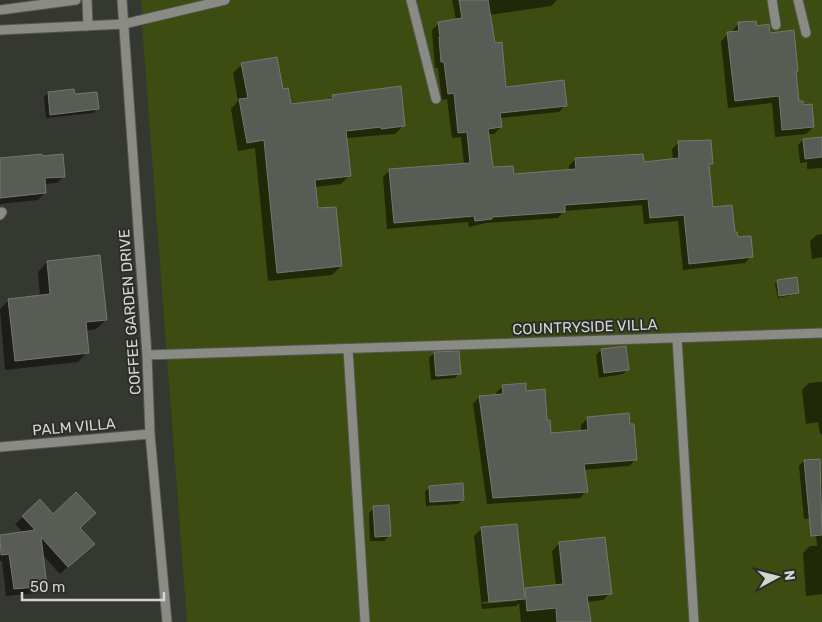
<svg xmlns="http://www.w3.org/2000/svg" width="822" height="622" font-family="Rubik,sans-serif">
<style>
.green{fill:#3d4c10}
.shadow{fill:#0007;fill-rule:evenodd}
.building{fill:#595b55;stroke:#747770}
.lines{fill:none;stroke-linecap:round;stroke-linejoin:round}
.minor-casing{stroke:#545650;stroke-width:11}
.minor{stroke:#898b84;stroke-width:9}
.labels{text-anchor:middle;stroke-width:4;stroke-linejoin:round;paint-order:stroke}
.street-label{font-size:15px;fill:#d4d5d1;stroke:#2b2d28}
</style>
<rect width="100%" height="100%" fill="#353731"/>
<path class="green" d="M141 0H822V622H187L143 39Z"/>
<path class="shadow" d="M452 0H557L551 6 489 15 494 44 505 88 566 105 559 112 500 118 501 127 494 134H488L492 169 513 175 569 171V166L575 159 643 163 673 160 672 149 679 142 711 164 708 167 712 208 734 234 751 256 745 263 683 270 678 221 644 224 642 205 564 211 558 218 486 223 469 227 468 222 387 229 383 177 390 170 464 164 461 137 452 138 447 99 442 100 438 68H435L432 30 439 23 456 20Z
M739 24 756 27 769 34 797 71 795 73 798 102 802 106 813 127 806 134 775 137 772 103 728 108 721 41 728 34 732 33V31Z
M242 64 282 91 290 106 328 101 333 96 404 125 395 134 346 138 349 176 341 184 315 187 317 209 341 266 332 275 268 281 255 148 238 151 231 109 238 101 233 73Z
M48 93 74 96 97 109 93 113 46 118 44 97Z
M822 138V168L807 169V162L800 163 798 145 803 140Z
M0 159 64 176 57 183 44 184 45 193 38 200 0 204Z
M822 234V257L812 259 810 241 817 235Z
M47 262 106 320 96 329 85 331 87 352 78 362 5 370 0 309 9 300 40 296 38 272Z
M777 282 798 292 796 294 778 298 775 284Z
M601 350 628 369 623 374 599 378 596 355Z
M434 353 460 373 455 378 431 380 429 358Z
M822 382V434H820L818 422 806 424 802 390 809 383Z
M503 386 525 392 546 422 550 435 581 432V425L588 418 636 459 629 466 583 470 586 491 580 498 487 504 473 404 479 397 496 396V393Z
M819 460 822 491V594L806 596 803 553 810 546H817L815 524 822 517 804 519 799 466 804 461Z
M430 487 463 499 458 504 426 506 425 492Z
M40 501 53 515 79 528 85 551 60 574 42 554 45 585 38 593 6 596 2 561H0V536L23 533 15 524Z
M374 508 389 536 384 541H370L369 513Z
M482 528 523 591 525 589 556 586 552 551 559 544 610 593 603 600 587 602 589 622H521L519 603 516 606 482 609 474 536ZM517 598V601L483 604 482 602Z"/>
<path class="building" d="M459 0H488L495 43 502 42 506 87 564 80 567 106 500 113 502 127 488 129 493 167 513 166 514 174 576 169 575 158 643 154 644 162 679 158 678 141 711 140 713 164H709L713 207 732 205 735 232H737L738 237 751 236 753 257 689 264 684 215 650 218 648 199 565 205V212L492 217V219L475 221 474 216 394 223 389 169 470 163 467 132 458 133 454 93 448 94 444 62H441L439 37H440L438 22 462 18Z
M756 21 757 26 769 24 770 33 794 30 798 71H796L799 101H803V105L812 104 814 127 782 130 779 96 735 101 727 32 739 31 738 22Z
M277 57 283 89 288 88 291 104 333 99 332 95 401 86 405 126 381 129V127L346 131 351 176 315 180 318 208 336 207 342 266 277 273 264 140 247 143 239 99 248 98 241 63Z
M74 89 75 94 97 92 99 109 50 115 48 92Z
M822 137V157L805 159 803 139Z
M42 154V156L63 154 65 177 45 178 46 193 0 198V158Z
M100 255 107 320 86 322 89 353 15 361 8 299 50 294 47 261Z
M797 277 799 293 779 296 777 280Z
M626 346 629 370 604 373 601 349Z
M459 351 461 374 436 376 434 352Z
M526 383V391L545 389 547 420H550L551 433 588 430 587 417 629 413 630 424H634L637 460 584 464 588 492 493 498 479 396 503 394 502 385Z
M820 459 822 535 811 536 804 460Z
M463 483 464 500 430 502 429 486Z
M76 492 96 513 80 528 95 544 68 567 41 537 47 586 14 589 9 554 1 555 0 535 35 530 22 516 40 499 53 514Z
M389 505 391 536 375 537 373 506Z
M517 524 525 599 489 602 481 527Z
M605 537 612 594 587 596 591 622H557L556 608 527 611 525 588 563 584 559 542Z"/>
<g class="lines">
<defs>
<path id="minor" d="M87 0 88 26
M122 0 147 355 150 434 167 622
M411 0 436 99
M772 0 776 25
M798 0 806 33
M0 10 76 0
M0 30 124 24 225 0
M0 215 2 212
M677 338 694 622
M348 349 365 622
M147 355 822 333
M0 447 150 434"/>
</defs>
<use href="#minor" class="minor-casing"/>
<use href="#minor" class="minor"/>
</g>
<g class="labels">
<g class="street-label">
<text transform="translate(130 312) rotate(-94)" y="5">COFFEE GARDEN DRIVE</text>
<text transform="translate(585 327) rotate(-2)" y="5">COUNTRYSIDE VILLA</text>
<text transform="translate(74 427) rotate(-5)" y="5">PALM VILLA</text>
</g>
</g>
<g transform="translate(777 577) rotate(83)" stroke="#2b2d28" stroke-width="4" paint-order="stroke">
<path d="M0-4L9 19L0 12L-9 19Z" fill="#d4d5d1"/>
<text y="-8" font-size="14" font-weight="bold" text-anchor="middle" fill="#d4d5d1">N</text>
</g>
<path d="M22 592v8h142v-8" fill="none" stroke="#d4d5d1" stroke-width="2.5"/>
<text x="30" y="592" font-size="15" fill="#d4d5d1" stroke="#2b2d28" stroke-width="4" paint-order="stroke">50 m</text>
</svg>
